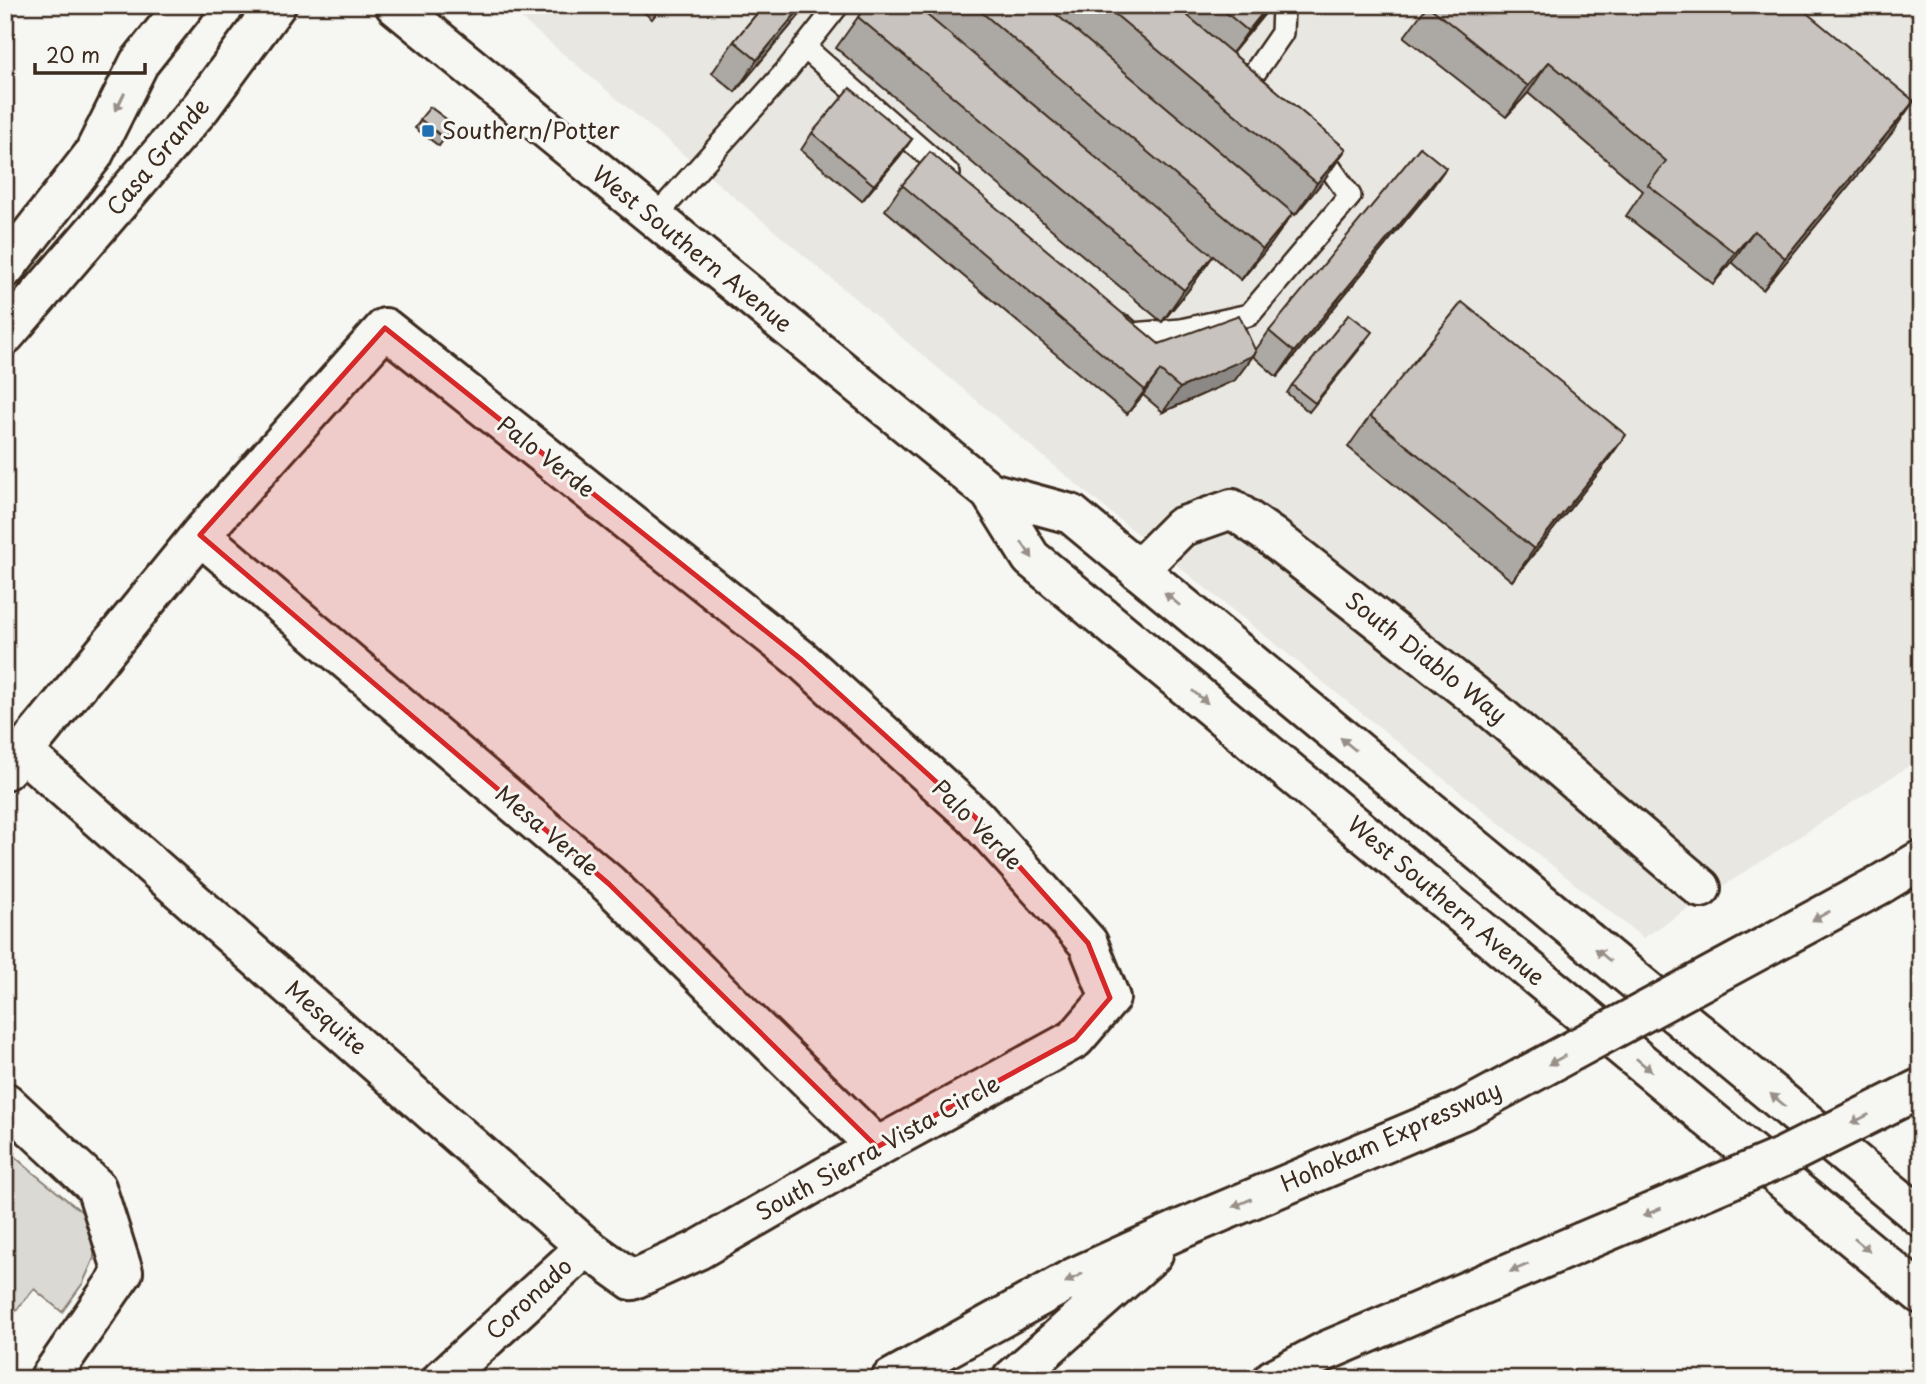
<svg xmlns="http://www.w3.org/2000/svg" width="1926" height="1384" font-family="'Playpen Sans',sans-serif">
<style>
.built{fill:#e8e7e2}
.green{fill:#dad9d3;stroke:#8a8278;stroke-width:2}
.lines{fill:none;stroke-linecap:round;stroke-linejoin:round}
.lane-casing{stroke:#3b2a1e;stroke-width:26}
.street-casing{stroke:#3b2a1e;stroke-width:44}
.secondary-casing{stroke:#3b2a1e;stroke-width:44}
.highway-casing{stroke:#3b2a1e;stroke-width:44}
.lane{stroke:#f6f6f2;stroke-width:21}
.street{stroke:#f6f6f2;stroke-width:38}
.secondary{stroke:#f6f6f2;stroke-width:38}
.highway{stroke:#f6f6f2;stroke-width:38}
.highway-bridge-casing{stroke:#3b2a1e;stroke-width:44;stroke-linecap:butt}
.highway-bridge{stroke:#f6f6f2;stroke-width:38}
.wall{fill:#aca8a3;stroke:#3b2a1e;stroke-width:2}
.shaded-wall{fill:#8c8885;stroke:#3b2a1e;stroke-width:2}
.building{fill:#c8c3be;stroke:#3b2a1e;stroke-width:2}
.oneway{fill:#989088}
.marked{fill:#d62828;fill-opacity:0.2;stroke:#d62828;stroke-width:5;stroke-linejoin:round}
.poi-dot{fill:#1f6fb2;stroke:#f6f6f2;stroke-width:2.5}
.labels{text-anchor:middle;stroke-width:6;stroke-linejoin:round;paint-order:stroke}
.poi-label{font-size:23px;fill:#3b2a1e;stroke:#f6f6f2;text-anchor:start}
.street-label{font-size:23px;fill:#3b2a1e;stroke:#f6f6f2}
</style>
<rect width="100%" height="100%" fill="#f6f6f2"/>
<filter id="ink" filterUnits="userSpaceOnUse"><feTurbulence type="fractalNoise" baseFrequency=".0143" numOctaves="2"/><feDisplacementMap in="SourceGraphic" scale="14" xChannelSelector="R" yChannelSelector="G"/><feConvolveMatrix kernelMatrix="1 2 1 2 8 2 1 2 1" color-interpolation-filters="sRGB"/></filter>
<g filter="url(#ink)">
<path class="built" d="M505 5H1921V758L1643 938 1099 503Z"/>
<path class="green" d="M5 1148 31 1171 87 1216 94 1233V1258L83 1283 62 1312 34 1289 5 1324Z"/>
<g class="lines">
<defs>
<path id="lane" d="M804 47 949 174
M1244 88 1282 33 1283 7 1281 5
M654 218 787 70 838 5
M1123 326 1132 334 1181 330 1249 315 1350 196 1316 148"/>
<path id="street" d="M5 268 93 155 139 63 185 5
M5 335 201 107 276 5
M200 535 609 884 877 1147
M1138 570 1181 527 1232 509 1271 536 1494 711 1701 888
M5 770 23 752 200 535 385 328 802 660 975 817 1088 943 1110 998 1075 1039 877 1147 698 1250 632 1280 586 1247 23 752
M5 1102 96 1187 123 1272 49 1379
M442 1379 586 1247"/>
<path id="secondary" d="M395 5 990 492 1031 558 1921 1294
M990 492 1071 514 1921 1217"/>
<path id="highway" d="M1881 884 1921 860
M891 1379 1075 1277 1181 1229 1463 1110
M1012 1379 1153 1254
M1273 1379 1326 1351 1582 1242"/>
</defs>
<use href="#lane" class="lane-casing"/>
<use href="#street" class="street-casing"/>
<use href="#secondary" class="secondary-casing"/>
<use href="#highway" class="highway-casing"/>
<use href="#lane" class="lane"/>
<use href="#street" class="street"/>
<use href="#secondary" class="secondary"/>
<use href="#highway" class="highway"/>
<defs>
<path id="highway-bridge" d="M1463 1110 1881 884
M1582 1242 1783 1157 1921 1088"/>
</defs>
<use href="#highway-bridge" class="highway-bridge-casing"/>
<use href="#highway-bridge" class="highway-bridge"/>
</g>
<path class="wall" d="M635 5H663L652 19Z
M764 5H808L735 92 712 73 734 41Z
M867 5H1272L1232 53 1346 149 1324 180 1295 215 1293 213 1271 244 1241 280 1213 256 1191 287 1162 322 836 48 858 17Z
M1418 5H1797L1892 133 1763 290 1732 262 1713 284 1626 216 1643 191 1528 93 1506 117 1404 37 1424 10Z
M430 107 454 125 439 146 415 128Z
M812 133 912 139 900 156 862 201 801 150Z
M902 185 1159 344 1255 351 1269 331 1429 192 1277 377 1253 356 1235 380 1163 412 1143 395 1127 414 885 210Z
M1366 341 1309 412 1287 393 1292 385Z
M1370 416 1604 466 1512 581 1348 447Z"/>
<path class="shaded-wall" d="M803 5H808L735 92 757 60Z
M1269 5H1272L1231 55 1248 31Z
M1549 62 1528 93 1506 117 1528 86Z
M1914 101 1892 133 1763 290 1785 258Z
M912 139 900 156 862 201 874 185Z
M1346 149 1324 180 1295 215 1317 183Z
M1446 168 1429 192 1277 377 1294 352Z
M1293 213 1271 244 1241 280 1263 249Z
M1754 231 1732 262 1713 284 1735 253Z
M1213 256 1191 287 1162 322 1184 290Z
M1256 352 1235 380 1163 412 1180 388Z
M1160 371 1143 395 1127 414 1145 390Z
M1626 435 1604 466 1512 581 1534 549Z"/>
<path class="building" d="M764 5H803L757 60 734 41Z
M867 5H915L1213 256 1184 290 858 17Z
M973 5H1045L1293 213 1263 249Z
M1104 5H1175L1346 149 1317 183Z
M1217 5H1269L1248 31Z
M1427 5H1797L1914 101 1785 258 1754 231 1735 253 1648 185 1666 161 1549 62 1528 86Z
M850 88 912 139 874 185 812 133Z
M430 107 454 125 444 138 420 119Z
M1420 147 1446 168 1294 352 1269 331Z
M930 152 1159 344 1239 315 1256 352 1252 356 1180 388 1160 371 1145 390 902 185Z
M1462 302 1626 435 1534 549 1370 416Z
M1349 314 1372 332 1315 403 1292 385Z"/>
<defs><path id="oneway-solid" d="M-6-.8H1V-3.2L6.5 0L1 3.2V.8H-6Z" transform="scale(1.75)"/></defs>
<g class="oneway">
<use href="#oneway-solid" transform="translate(120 102) rotate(116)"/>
<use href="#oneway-solid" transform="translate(1027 550) rotate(56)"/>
<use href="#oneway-solid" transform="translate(1172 599) rotate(-140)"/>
<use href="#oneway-solid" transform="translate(1200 697) rotate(40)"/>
<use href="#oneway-solid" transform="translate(1348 744) rotate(-140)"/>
<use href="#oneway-solid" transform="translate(1821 916) rotate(152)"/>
<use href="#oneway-solid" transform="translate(1603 955) rotate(-140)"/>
<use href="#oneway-solid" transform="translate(1557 1060) rotate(152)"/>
<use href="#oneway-solid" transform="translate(1644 1065) rotate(40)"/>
<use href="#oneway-solid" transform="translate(1778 1100) rotate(-140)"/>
<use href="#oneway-solid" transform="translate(1860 1119) rotate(153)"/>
<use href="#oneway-solid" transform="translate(1242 1203) rotate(157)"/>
<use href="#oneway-solid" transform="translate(1652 1212) rotate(157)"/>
<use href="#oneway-solid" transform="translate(1862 1245) rotate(40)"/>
<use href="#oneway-solid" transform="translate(1519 1268) rotate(157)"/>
<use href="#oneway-solid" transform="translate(1074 1278) rotate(153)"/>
</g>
</g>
<path class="marked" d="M385 328 802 660 975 817 1088 943 1110 998 1075 1039 877 1147 609 884 200 535Z"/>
<rect class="poi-dot" x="421" y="124" width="14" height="14" rx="3.5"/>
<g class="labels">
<g class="poi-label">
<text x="442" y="139">Southern/Potter</text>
</g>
<g class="street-label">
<text transform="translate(158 157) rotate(-50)" y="8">Casa Grande</text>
<text transform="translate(692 249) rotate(39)" y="8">West Southern Avenue</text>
<text transform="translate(546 457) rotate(38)" y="8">Palo Verde</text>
<text transform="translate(1426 658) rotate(38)" y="8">South Diablo Way</text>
<text transform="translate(977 825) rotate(45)" y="8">Palo Verde</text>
<text transform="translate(547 831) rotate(40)" y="8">Mesa Verde</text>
<text transform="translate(1446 901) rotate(40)" y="8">West Southern Avenue</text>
<text transform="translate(326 1018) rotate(41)" y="8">Mesquite</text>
<text transform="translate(1391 1137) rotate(-24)" y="8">Hohokam Expressway</text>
<text transform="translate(878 1148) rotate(-29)" y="8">South Sierra Vista Circle</text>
<text transform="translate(529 1299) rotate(-43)" y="8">Coronado</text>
</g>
</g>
<rect width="1926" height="1384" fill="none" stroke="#f6f6f2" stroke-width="28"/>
<rect x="14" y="14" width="1898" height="1356" fill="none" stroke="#3b2a1e" stroke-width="2.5" filter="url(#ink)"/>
<path d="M35 63v10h110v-10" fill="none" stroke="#3b2a1e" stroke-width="3.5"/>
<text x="46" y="63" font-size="21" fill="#3b2a1e" stroke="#f6f6f2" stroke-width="5" paint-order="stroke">20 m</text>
</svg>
